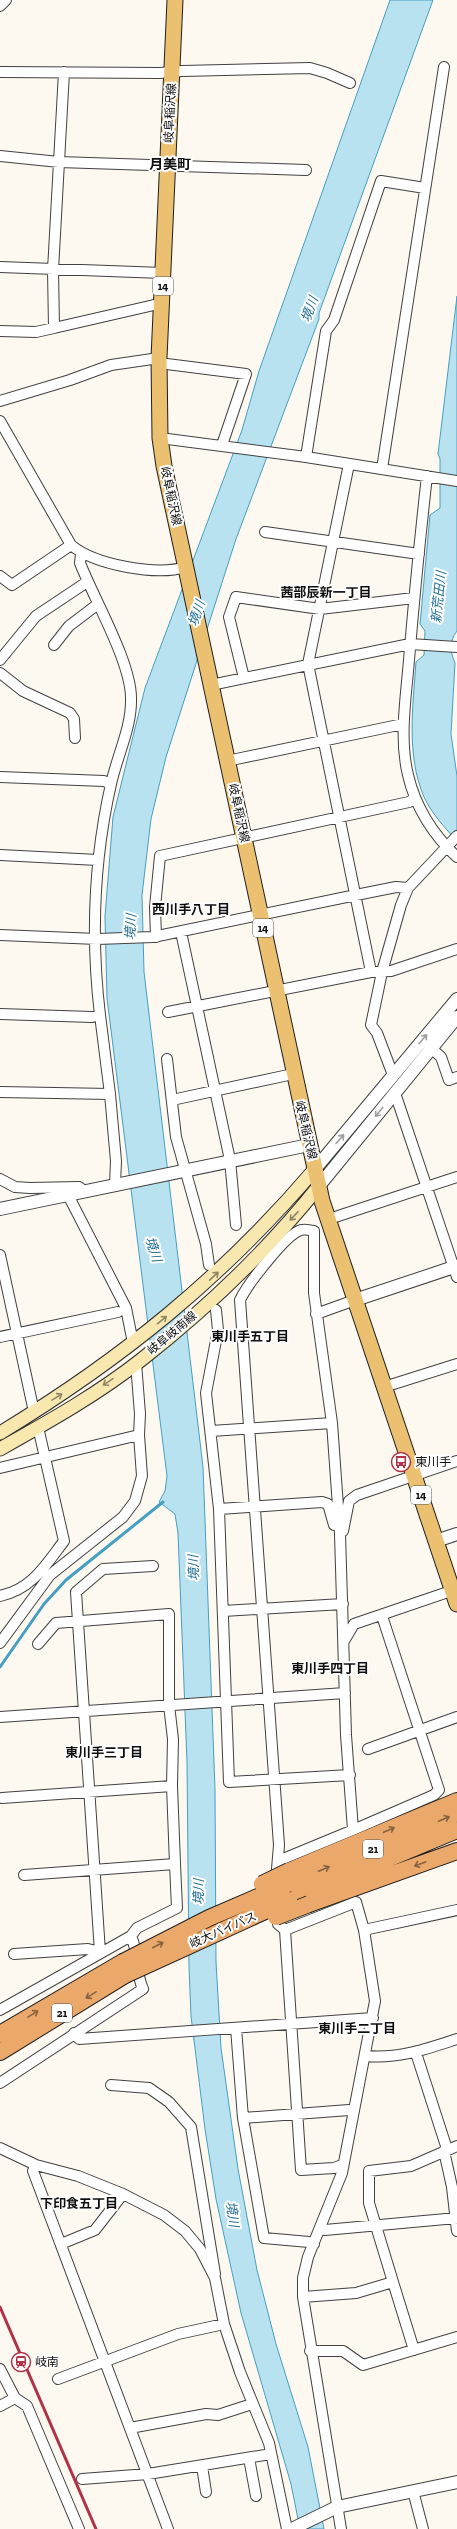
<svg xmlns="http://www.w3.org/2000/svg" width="457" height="2529" font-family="'Zilla Slab','Noto Sans JP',serif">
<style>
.water{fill:#b9e2f1;stroke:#469ec1}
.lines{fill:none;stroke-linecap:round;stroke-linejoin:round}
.stream{stroke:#469ec1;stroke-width:3}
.minor-casing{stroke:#414141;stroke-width:12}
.tertiary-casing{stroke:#414141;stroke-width:14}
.secondary-casing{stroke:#303030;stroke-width:15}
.primary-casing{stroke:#1f1f1f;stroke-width:17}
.trunk-casing{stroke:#1f1f1f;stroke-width:18}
.minor{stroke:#fff;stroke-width:10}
.tertiary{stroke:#fff;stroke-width:12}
.secondary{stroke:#f8e8b0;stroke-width:13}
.primary{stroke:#ecc071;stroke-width:15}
.trunk{stroke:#eaa86a;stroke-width:16}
.rail{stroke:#b13246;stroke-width:3}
.trunk-bridge-casing{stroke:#1f1f1f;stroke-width:18;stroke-linecap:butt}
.trunk-bridge{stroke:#eaa86a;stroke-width:16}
.oneway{stroke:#9f9f9f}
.oneway2{stroke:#8f8667}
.oneway3{stroke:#876341}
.labels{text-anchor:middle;stroke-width:4;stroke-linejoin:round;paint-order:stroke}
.shield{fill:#fff;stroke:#565656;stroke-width:1}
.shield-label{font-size:11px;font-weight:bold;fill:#0e0e0e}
.street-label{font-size:12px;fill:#0e0e0e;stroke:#fff}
.poi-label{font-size:12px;fill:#0e0e0e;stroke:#fff;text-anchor:start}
.water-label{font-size:13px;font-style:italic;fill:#226f94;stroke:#fff}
.neighbourhood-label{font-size:13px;font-weight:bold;fill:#0e0e0e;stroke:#fff}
.quarter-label{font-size:14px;font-weight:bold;fill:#0e0e0e;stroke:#fff}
</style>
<rect width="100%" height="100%" fill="#fef9f0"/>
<path class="water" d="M390 0H433L319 313V319L236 539 166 757 151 819 142 895 144 972 203 1467 215 1789 216 1962 221 2048 238 2169 257 2270 276 2344 308 2447 324 2529H300L291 2484 241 2313 216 2199 205 2129 191 2016 189 1967 187 1762 178 1533 175 1514 159 1502 165 1491 167 1476 107 998 105 916 113 817 145 688 242 430 259 371Z
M457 296V631C449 641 450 652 455 663L451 734 457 776V841C445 828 432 814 424 797 406 755 413 706 416 662L424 655 425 631 420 624 430 515 440 508V459L438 454Z"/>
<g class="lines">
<path class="stream" d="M0 1667 44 1604 66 1580 163 1502"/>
<defs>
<path id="minor" d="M0 6 6 0
M0 72 160 73 182 71 310 68 327 73 350 83
M64 72 53 270 54 328 154 305 162 306
M0 156 59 162 306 170
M0 267 163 273
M0 331 36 332 54 328
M159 363 246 374 222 445
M0 401 70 380 111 365 159 358
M0 421 71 545C95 565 156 576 186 567
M160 438 306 457 457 481
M306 457 326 331 334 320 381 181 425 188
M349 464 308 664 371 972
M382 469 444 67
M427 476C420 538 414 599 409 660 406 698 399 738 408 775 415 806 433 835 457 857
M265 532 419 554
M0 576 12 585 71 545
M54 645 69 626 98 604
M0 660 36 616 87 582
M0 673 23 691 70 713 74 719 75 738
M244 678 229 617 236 597 320 609 414 598
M211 685 410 644 457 647
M227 761 403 724
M0 777 104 781 111 784
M0 855 98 860
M181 932 230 1160 236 1225
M0 935 97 939 153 937 356 895 396 887 408 888
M156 937 155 907 160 856 409 802 415 798
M168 1012 371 972 391 971 457 949
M0 1014 92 1017 100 1015C91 939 94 859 111 784 117 756 132 727 131 698 131 662 94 599 80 563L81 554
M431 1048 441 1057 449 1080 457 1077
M167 1059 176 1137 206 1244 209 1265
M393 1075 377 1033 371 1025 382 972 401 905 408 888 457 836
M0 1092 110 1094 100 1015
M395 1093 457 1277
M110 1094 116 1161 115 1184
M172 1100 293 1074
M0 1179 15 1187 30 1188 79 1187 84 1191
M68 1195 126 1308 133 1343
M329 1219 457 1177
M0 1255 34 1412
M216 1310 218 1330 206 1393 219 1509 229 1782 350 1775
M316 1314 355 1300
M0 1337 118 1312
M384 1387 457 1364
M211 1431 332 1423
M0 1468 139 1435 140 1414 136 1363
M219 1509 322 1502 328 1504 334 1525
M343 1531 349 1501 357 1495 457 1461
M0 1596C32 1589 45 1566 64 1541L38 1427
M223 1611 343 1604
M344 1641 354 1624 457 1589
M0 1643 50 1575 123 1517 135 1501 142 1476 139 1435
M38 1644 56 1623 169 1614V1705L173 1739 172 1786 175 1864
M0 1717 345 1693
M368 1749 457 1717
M2 1798 172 1786
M353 1830 434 1795 439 1790 382 1616
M276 1881 279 1845 240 1300C247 1285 286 1234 301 1230 305 1229 310 1230 314 1231V1293L332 1423 340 1534 346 1735 353 1830 278 1861
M278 1911V1924L285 1930
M285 1930 356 1902 364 1930 375 2001 342 2173 308 2257 303 2278V2297L341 2529
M285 1930 301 2170 334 2168 342 2165
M364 1930 457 1910
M14 1954 88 1949 100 1952 76 1592 103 1569 153 1566
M0 2010 131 1936 137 1928 177 1908 175 1864 24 1875
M236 2028 243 2118
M74 2033 79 2039 373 2018
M416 2053 447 2149
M366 2056C399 2059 426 2049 457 2039
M0 2083 143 1989C135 1972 139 1953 131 1936
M111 2085 149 2088 169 2102 191 2127 215 2274
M0 2148 36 2165 78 2176 123 2194 164 2215 185 2231 200 2249 215 2278 224 2324 240 2372 269 2443 287 2529
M444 2151 452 2187 457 2231
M36 2165 33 2171 168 2529
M321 2229 325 2230 457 2218
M61 2244 95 2230 123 2194
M314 2244 309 2242 264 2238 243 2118 349 2110 354 2111
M393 2282 369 2203V2171L411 2166 457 2146
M303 2297 356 2293 393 2282 414 2350
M310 2351H343L363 2365 457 2337
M0 2369 15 2398 27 2406 79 2529
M58 2379 178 2334 224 2324
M0 2406 15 2398
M130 2428 206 2414 218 2415 252 2404
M249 2458 256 2496
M202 2466 206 2492
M82 2479 148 2474 271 2454
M413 2491 423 2529"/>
<path id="tertiary" d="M315 1169 457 999
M319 1186 457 1017
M0 1209 309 1145
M355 1300 457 1266
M436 1541 457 1534
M292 2529 337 2507 457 2482"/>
<path id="secondary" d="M0 1433C122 1359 222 1278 315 1169
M0 1449C48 1422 98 1394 141 1360 206 1309 267 1251 319 1186"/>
<path id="primary" d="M175 0 159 358 160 438 164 466 322 1201 457 1604"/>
<path id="trunk" d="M289 1871 457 1801
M288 1884 457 1813
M289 1900 457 1830
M309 1904 457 1851
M0 2034 123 1962
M0 2052 125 1975"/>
</defs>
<use href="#minor" class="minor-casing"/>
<use href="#tertiary" class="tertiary-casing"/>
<use href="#secondary" class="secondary-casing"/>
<use href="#primary" class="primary-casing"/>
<use href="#trunk" class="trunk-casing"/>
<use href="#minor" class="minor"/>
<use href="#tertiary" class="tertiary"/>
<use href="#secondary" class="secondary"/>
<use href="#primary" class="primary"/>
<use href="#trunk" class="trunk"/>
<path class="rail" d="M0 2307 96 2529"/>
<defs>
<path id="trunk-bridge" d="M262 1884 289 1871
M276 1917 309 1904
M123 1962 209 1918 288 1884
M125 1975 289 1900"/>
</defs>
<use href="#trunk-bridge" class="trunk-bridge-casing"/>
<use href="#trunk-bridge" class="trunk-bridge"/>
</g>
<defs><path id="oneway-shaft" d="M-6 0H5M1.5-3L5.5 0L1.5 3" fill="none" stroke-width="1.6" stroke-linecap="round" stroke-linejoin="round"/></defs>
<g class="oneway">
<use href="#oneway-shaft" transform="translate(423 1039) rotate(-50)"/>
<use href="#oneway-shaft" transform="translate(379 1112) rotate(129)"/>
<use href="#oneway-shaft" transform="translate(340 1139) rotate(-49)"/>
</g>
<g class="oneway2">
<use href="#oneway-shaft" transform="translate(294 1216) rotate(133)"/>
<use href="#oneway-shaft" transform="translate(214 1276) rotate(-43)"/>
<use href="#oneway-shaft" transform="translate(162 1320) rotate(-39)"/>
<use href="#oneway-shaft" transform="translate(108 1382) rotate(146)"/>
<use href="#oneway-shaft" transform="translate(57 1397) rotate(-32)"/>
</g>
<g class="oneway3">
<use href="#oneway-shaft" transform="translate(444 1819) rotate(-23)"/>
<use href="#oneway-shaft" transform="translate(389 1830) rotate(-23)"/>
<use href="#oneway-shaft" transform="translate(420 1864) rotate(160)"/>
<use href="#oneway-shaft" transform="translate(324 1869) rotate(-23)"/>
<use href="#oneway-shaft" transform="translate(158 1945) rotate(-27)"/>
<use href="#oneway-shaft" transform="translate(91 1995) rotate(149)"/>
<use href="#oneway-shaft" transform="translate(33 2014) rotate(-32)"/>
</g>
<defs>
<symbol id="bus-ring" viewBox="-11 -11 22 22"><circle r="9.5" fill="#fff" stroke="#b13246" stroke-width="1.5"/><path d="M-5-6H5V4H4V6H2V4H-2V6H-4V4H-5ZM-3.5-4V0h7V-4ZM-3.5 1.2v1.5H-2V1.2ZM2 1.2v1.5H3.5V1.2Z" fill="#b13246"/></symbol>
<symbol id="station-ring" viewBox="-11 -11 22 22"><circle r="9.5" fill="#fff" stroke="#b13246" stroke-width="1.5"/><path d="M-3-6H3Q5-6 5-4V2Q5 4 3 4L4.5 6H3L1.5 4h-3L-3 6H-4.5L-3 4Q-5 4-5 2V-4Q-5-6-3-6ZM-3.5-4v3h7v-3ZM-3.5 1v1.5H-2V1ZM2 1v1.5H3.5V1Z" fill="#b13246"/></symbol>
</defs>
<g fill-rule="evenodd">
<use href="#bus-ring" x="390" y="1451" width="22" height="22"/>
<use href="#station-ring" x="10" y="2351" width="22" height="22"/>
</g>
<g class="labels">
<g class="shield">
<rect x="153" y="277" width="20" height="18" rx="3"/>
<rect x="253" y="919" width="20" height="18" rx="3"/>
<rect x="411" y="1486" width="20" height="18" rx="3"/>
<rect x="363" y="1840" width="20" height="18" rx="3"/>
<rect x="52" y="2004" width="20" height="18" rx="3"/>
</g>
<g class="shield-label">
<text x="163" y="290">14</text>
<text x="263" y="932">14</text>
<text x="421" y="1499">14</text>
<text x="373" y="1853">21</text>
<text x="62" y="2017">21</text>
</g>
<g class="street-label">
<text transform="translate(170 113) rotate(-87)" y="4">岐阜稲沢線</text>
<text transform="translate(171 496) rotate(78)" y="4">岐阜稲沢線</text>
<text transform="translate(239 813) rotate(78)" y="4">岐阜稲沢線</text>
<text transform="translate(306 1130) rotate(77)" y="4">岐阜稲沢線</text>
<text transform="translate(172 1333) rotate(-40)" y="4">岐阜岐南線</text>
<text transform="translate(223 1930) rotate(-24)" y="4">岐大バイパス</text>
</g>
<g class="poi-label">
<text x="415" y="1466">東川手</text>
<text x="35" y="2366">岐南</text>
</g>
<g class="water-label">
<text transform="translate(309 309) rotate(-70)" y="5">境川</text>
<text transform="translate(438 597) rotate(-84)" y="5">新荒田川</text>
<text transform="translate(196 613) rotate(-71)" y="5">境川</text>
<text transform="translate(130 927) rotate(-87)" y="5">境川</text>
<text transform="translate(154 1249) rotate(72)" y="5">境川</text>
<text transform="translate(193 1568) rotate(-92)" y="5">境川</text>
<text transform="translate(198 1892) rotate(-89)" y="5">境川</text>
<text transform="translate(233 2214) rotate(82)" y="5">境川</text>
</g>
<g class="neighbourhood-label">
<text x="326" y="597">茜部辰新一丁目</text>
<text x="191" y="914">西川手八丁目</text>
<text x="250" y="1341">東川手五丁目</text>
<text x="330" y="1673">東川手四丁目</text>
<text x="104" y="1757">東川手三丁目</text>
<text x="357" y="2033">東川手二丁目</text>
<text x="79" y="2208">下印食五丁目</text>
</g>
<g class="quarter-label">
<text x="170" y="169">月美町</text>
</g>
</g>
</svg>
